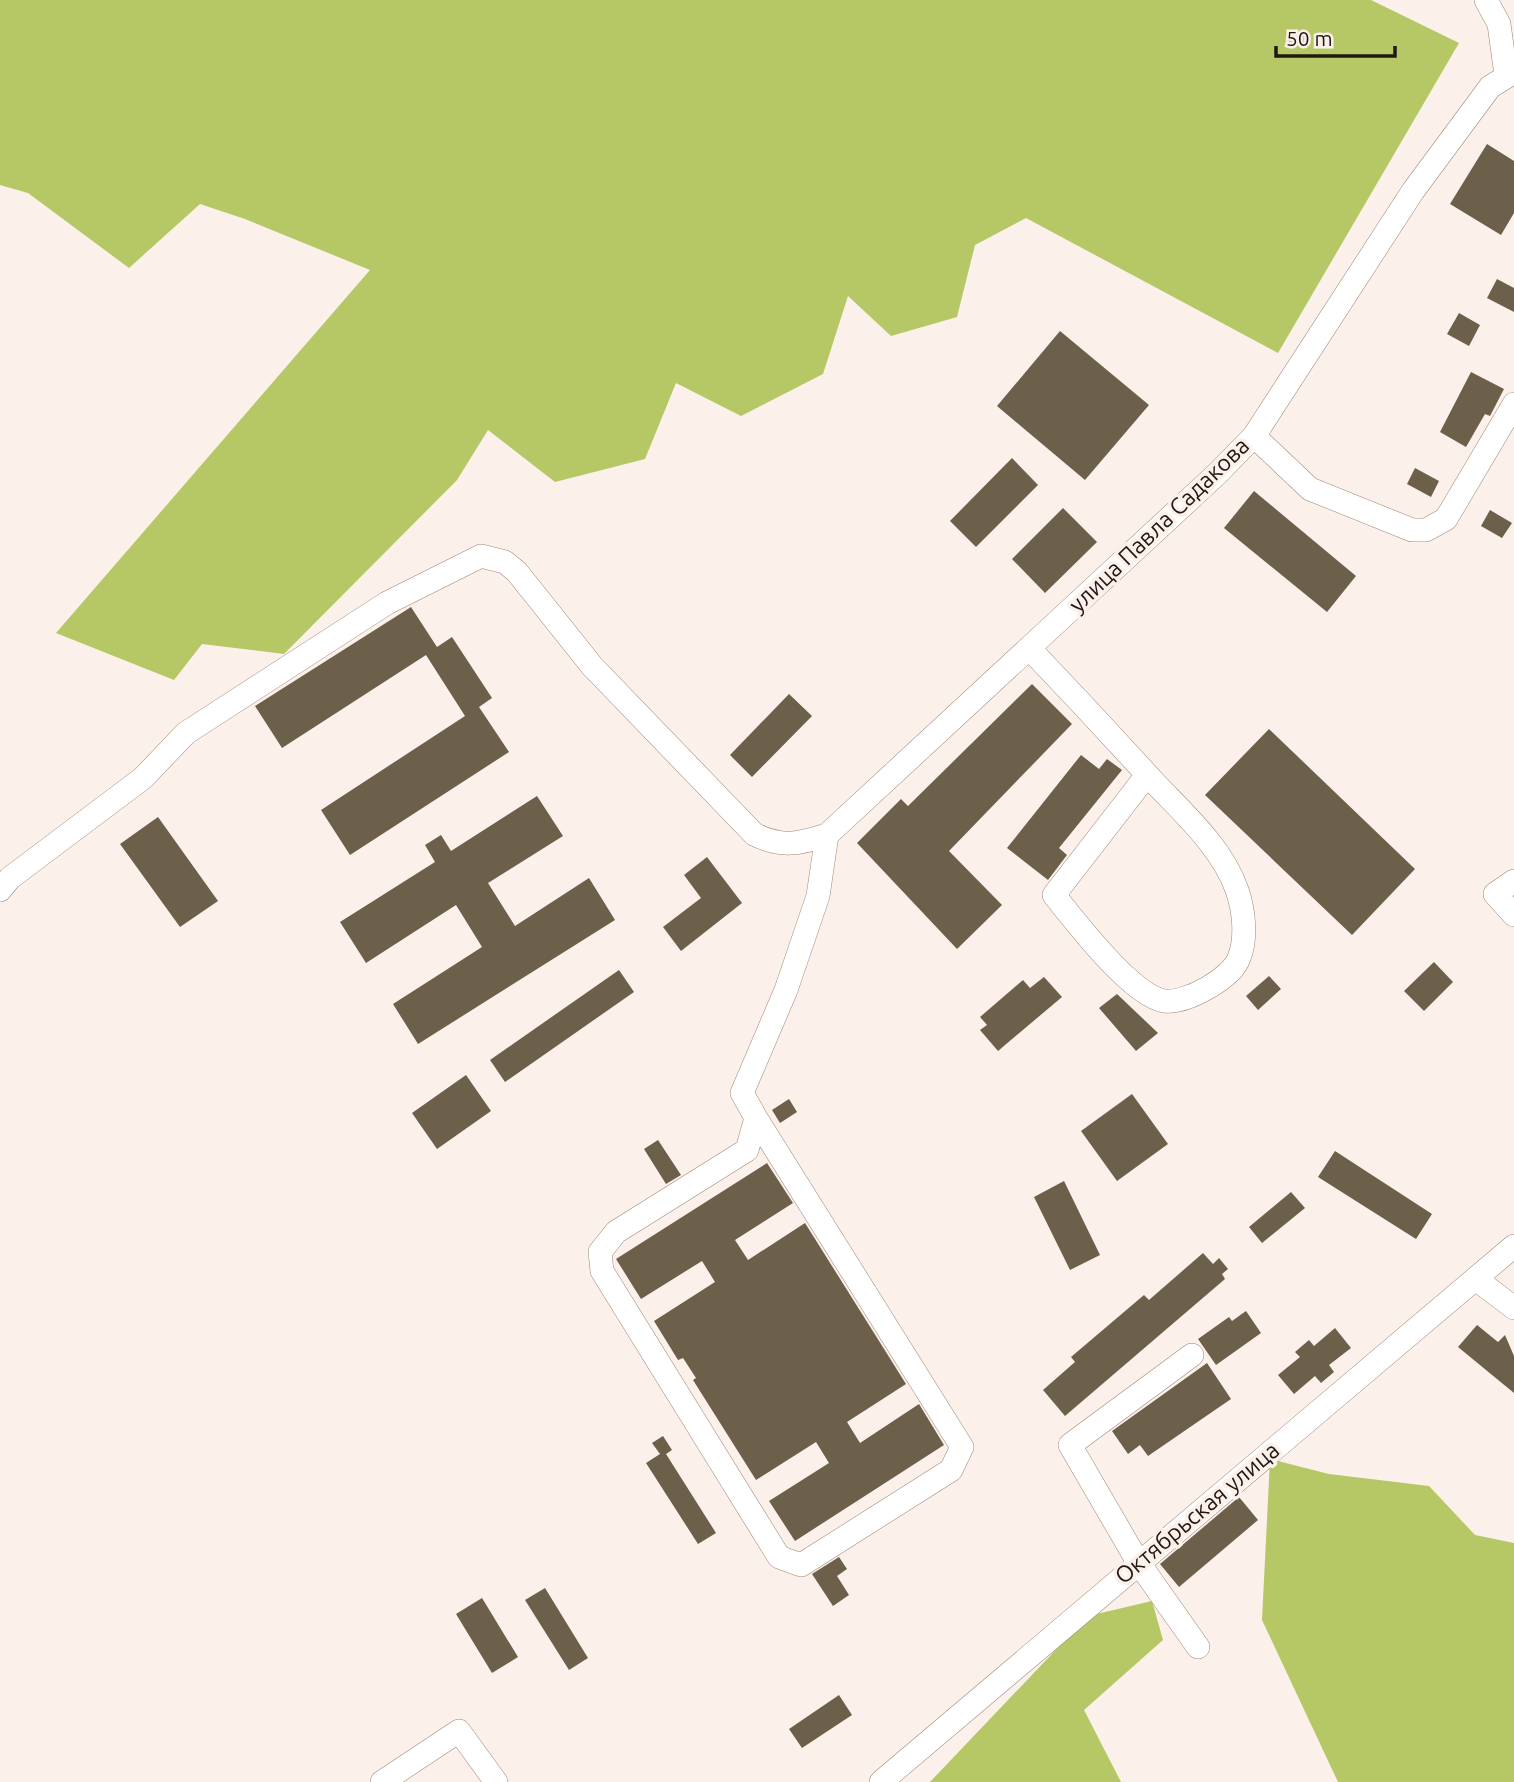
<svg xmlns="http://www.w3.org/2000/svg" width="1514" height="1782" font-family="Ubuntu,sans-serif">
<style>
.forest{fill:#b5c865}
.building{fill:#6c604a}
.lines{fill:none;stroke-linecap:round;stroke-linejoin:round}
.minor-casing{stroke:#9f8677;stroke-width:24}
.minor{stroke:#fff;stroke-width:23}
.labels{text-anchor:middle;stroke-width:7;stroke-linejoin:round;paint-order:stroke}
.street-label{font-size:23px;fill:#221813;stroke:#fbf0ea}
</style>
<rect width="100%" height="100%" fill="#fbf0ea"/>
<path class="forest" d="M0 0H1371L1459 43 1278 353 1026 218 975 245 957 317 891 336 848 296 823 374 741 416 676 383 645 459 555 482 488 430 457 480 284 654 202 644 174 680 56 633 370 270 245 219 200 204 129 268 28 193 0 185Z
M1270 1459 1329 1474 1429 1486 1475 1535 1514 1543V1782H1338L1262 1620Z
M1152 1601 1163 1640 1084 1710 1121 1782H930L1088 1616Z"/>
<path class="building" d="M1487 144 1514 161V213L1501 235 1450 204Z
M1497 279 1514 288V312L1487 298Z
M1459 313 1480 325 1469 346 1447 334Z
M1060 331 1149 405 1085 480 997 406Z
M1471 372 1504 389 1490 416 1485 414 1466 447 1440 432Z
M1012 458 1038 485 976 547 950 521Z
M1415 468 1439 481 1431 497 1407 484Z
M1254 491 1356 576 1327 612 1224 528Z
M1063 508 1097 542 1045 593 1012 559Z
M1490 510 1512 523 1502 538 1481 526Z
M411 607 437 647 452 637 492 698 479 707 509 752 350 855 321 810 465 716 426 655 282 748 255 706Z
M1032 684 1072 724 949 851 1002 905 957 949 857 843 901 799 908 806Z
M789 694 812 716 752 777 730 755Z
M1269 729 1415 869 1352 935 1205 795Z
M1081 755 1099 769 1107 759 1122 770 1059 848 1067 855 1048 880 1007 848Z
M537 796 563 836 488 883 515 926 589 878 615 920 418 1044 393 1004 482 947 456 905 366 963 340 922 435 862 425 845 441 835 451 851Z
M158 817 218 901 180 927 120 844Z
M707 857 742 903 681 951 663 927 701 898 684 875Z
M1434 962 1453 982 1424 1011 1404 991Z
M619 970 634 992 505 1082 490 1060Z
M1269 976 1281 989 1258 1010 1246 996Z
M1044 977 1062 997 998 1051 980 1030 987 1025 980 1017 1023 980 1030 988Z
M1117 994 1158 1033 1136 1051 1099 1008Z
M466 1075 491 1111 437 1149 412 1113Z
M1132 1094 1168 1144 1117 1181 1081 1131Z
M789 1099 797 1112 780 1123 772 1110Z
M658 1140 681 1175 666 1184 644 1149Z
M1335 1151 1432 1214 1416 1239 1318 1177Z
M767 1163 793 1203 735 1240 748 1260 805 1223 906 1384 847 1422 860 1443 919 1404 944 1445 795 1541 769 1501 829 1463 816 1442 756 1480 693 1380 696 1378 683 1358 678 1360 654 1321 715 1282 702 1261 641 1299 616 1259Z
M1064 1181 1100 1255 1070 1270 1034 1197Z
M1291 1192 1305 1208 1262 1243 1249 1227Z
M1203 1253 1213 1264 1219 1258 1228 1269 1222 1274 1225 1279 1065 1416 1043 1390 1075 1362 1071 1357 1144 1295 1149 1300Z
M1246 1311 1261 1333 1216 1365 1198 1339 1229 1317 1232 1321Z
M1477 1325 1498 1342 1505 1335 1514 1356V1393L1458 1347Z
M1335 1328 1351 1348 1329 1365 1334 1372 1321 1383 1315 1376 1294 1394 1278 1375 1300 1357 1295 1352 1309 1340 1314 1346Z
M1207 1363 1231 1399 1148 1456 1140 1445 1128 1454 1112 1431Z
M663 1436 672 1450 666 1454 716 1533 698 1544 646 1463 660 1454 652 1443Z
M1239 1497 1258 1520 1179 1587 1160 1564Z
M839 1557 847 1569 837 1576 849 1595 833 1606 812 1574Z
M545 1588 588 1658 569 1670 525 1600Z
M482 1598 518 1657 492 1673 456 1614Z
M839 1695 852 1715 802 1748 789 1729Z"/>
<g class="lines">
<defs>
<path id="minor" d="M1486 0 1499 24 1506 75
M1254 436 1310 489 1412 530H1426L1446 519 1514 404
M1029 648C1071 692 1112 736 1153 781 1183 813 1222 847 1237 890 1244 910 1247 938 1239 958 1232 978 1186 1004 1164 1001 1131 995 1075 921 1054 895L1147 775
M1514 881 1495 894 1514 915
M0 890 10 878 143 778 186 733 387 603 481 556 505 562 517 572 592 666 754 834C781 848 799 844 827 835L1218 473 1254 436 1413 191 1490 87 1514 72
M756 1118 962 1447 951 1470 801 1565 779 1557 602 1271 600 1252 616 1232 747 1150 756 1118 742 1093 786 990 818 896 827 835
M1476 1279 1514 1308
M1192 1355 1070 1445 1138 1562 1198 1647
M382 1782 459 1731 496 1782
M881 1782 1514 1246"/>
</defs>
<use href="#minor" class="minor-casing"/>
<use href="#minor" class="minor"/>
</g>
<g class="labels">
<g class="street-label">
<text transform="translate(1159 525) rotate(-44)" y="8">улица Павла Садакова</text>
<text transform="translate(1197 1513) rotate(-40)" y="8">Октябрьская улица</text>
</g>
</g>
<path d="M1276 46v10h119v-10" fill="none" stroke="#221813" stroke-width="3.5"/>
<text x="1286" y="46" font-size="21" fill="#221813" stroke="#fbf0ea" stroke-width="5" paint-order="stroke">50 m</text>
</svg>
